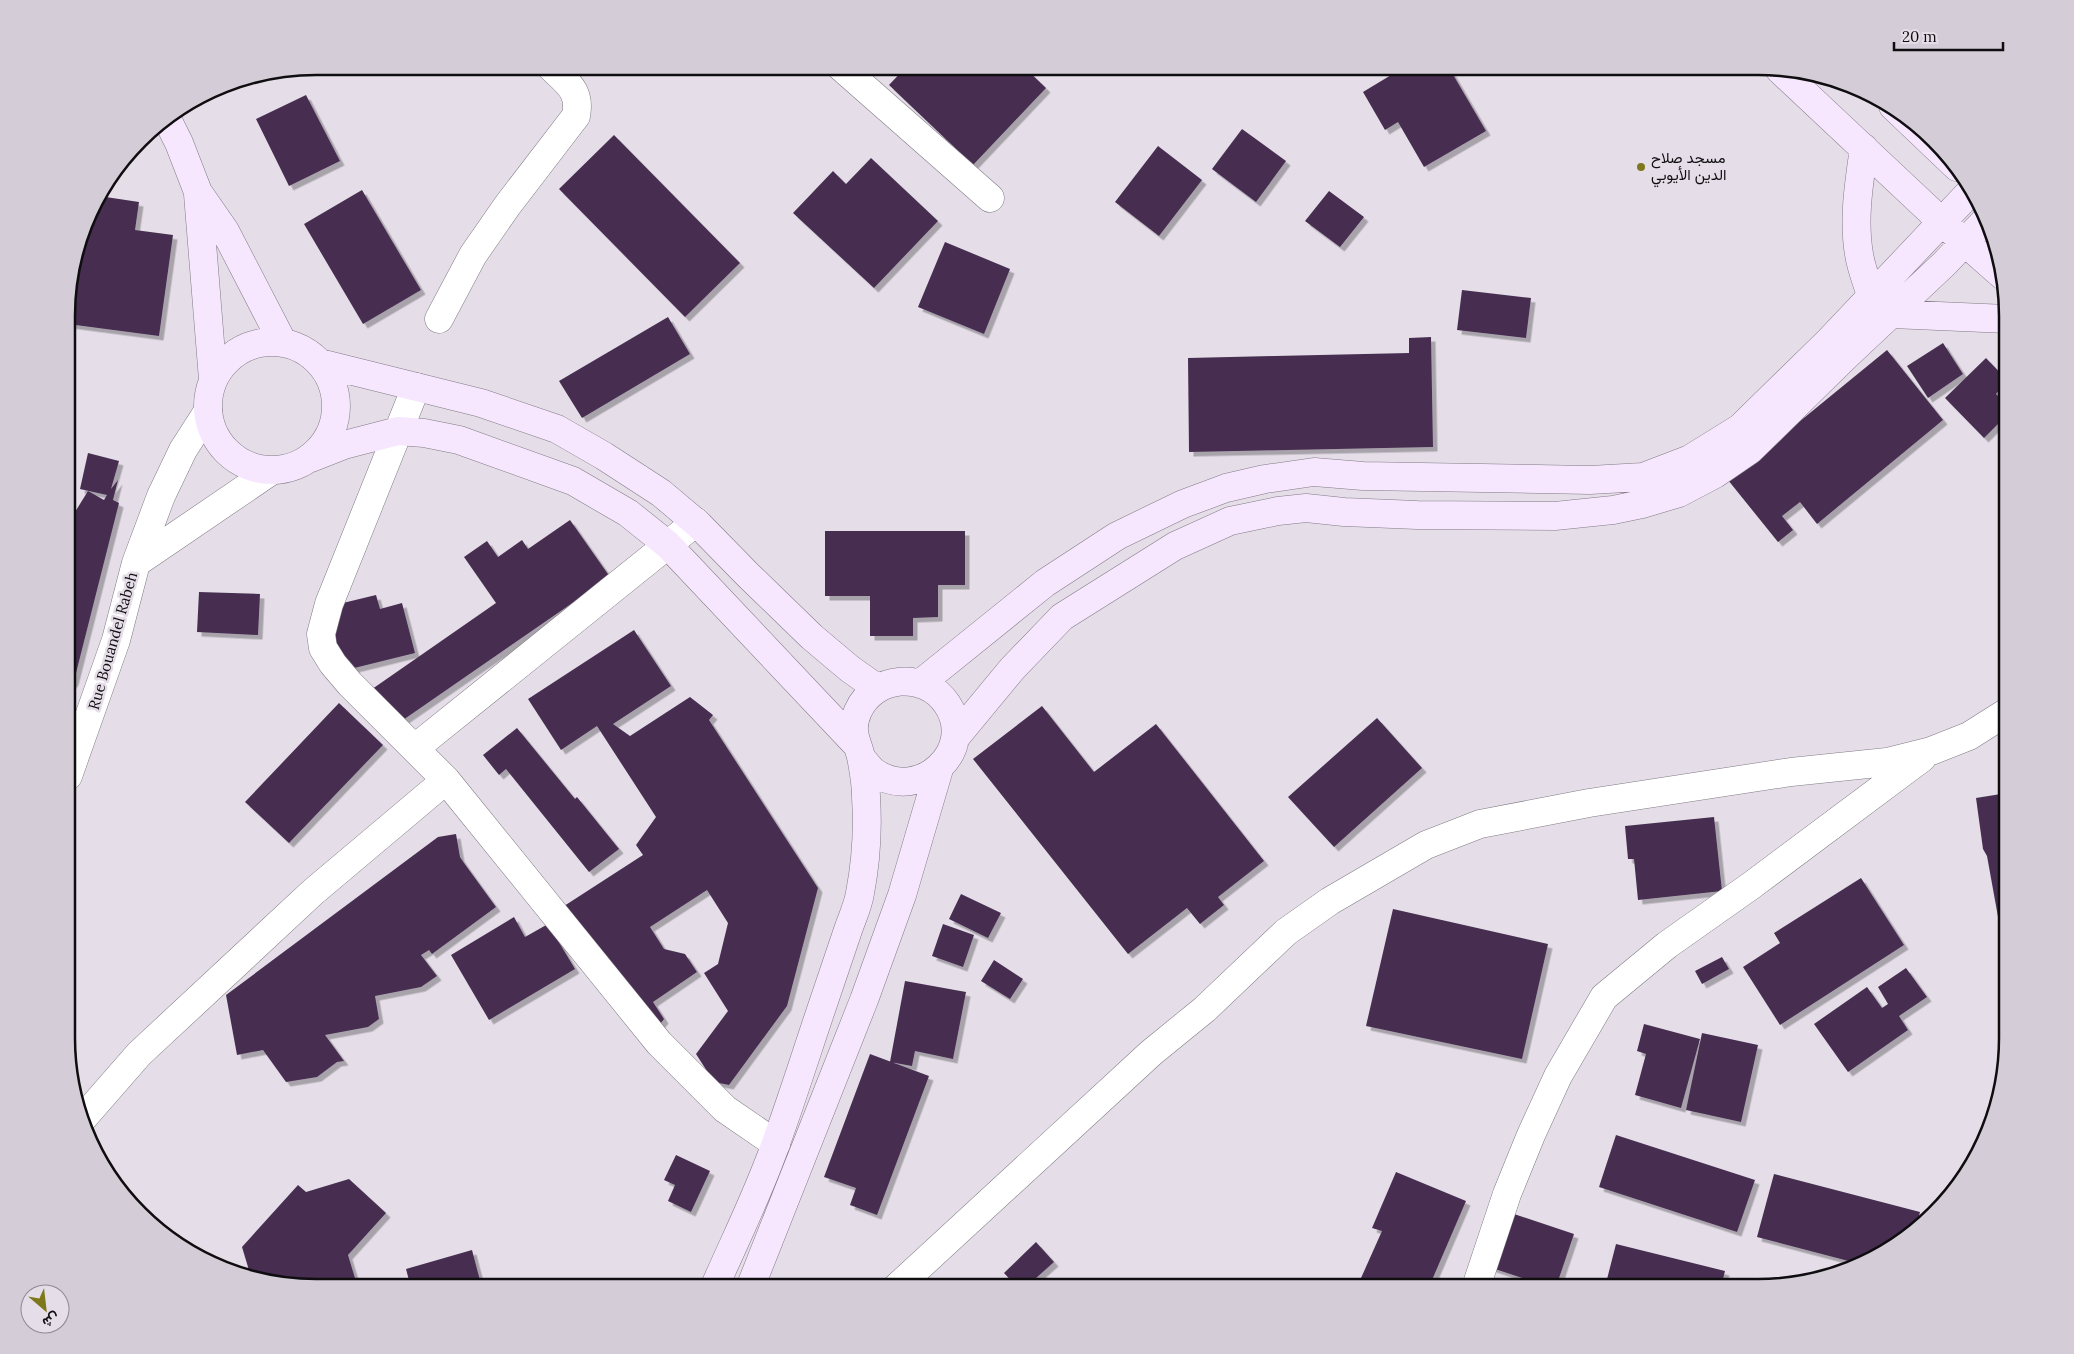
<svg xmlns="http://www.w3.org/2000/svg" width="2074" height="1354" font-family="Lora,Vazirmatn,serif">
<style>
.building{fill:#462f51;filter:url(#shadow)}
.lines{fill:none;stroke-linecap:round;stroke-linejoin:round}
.street-casing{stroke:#817b84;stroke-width:29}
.secondary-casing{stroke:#817b84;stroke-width:29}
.street{stroke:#fff;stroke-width:28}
.secondary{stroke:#f6e6fe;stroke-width:28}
.poi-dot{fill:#7e771b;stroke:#e5dee8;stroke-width:2}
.labels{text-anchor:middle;stroke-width:5;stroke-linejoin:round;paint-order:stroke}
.poi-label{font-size:15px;fill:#0f0d10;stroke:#e5dee8;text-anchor:start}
.street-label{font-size:15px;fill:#0f0d10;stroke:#e5dee8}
.rim{fill:none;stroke:#0f0d10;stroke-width:2.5}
</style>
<defs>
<filter id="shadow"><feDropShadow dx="4.5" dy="4.5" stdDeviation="0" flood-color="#0004"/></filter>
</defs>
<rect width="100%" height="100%" fill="#e5dee8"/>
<path class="building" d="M907 66H1023L1046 88 973 165 889 85Z
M1406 66H1448L1486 131 1424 167 1398 122 1385 130 1363 92Z
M306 95 340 161 289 186 256 119Z
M1242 129 1286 161 1256 202 1212 169Z
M614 135 740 263 685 317 559 189Z
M1158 146 1202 180 1159 236 1115 202Z
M871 158 938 221 874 288 793 213 833 171 846 184Z
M362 190 421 290 363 324 304 224Z
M1329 191 1364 217 1340 247 1305 221Z
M99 196 139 202 135 230 173 235 159 336 68 324V284L92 205Z
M945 242 1010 269 984 334 918 307Z
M1462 290 1531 298 1526 338 1457 330Z
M668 317 690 354 582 418 559 381Z
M1431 337 1433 447 1189 452 1188 358 1409 353V338Z
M1943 343 1963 374 1928 398 1907 366Z
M1887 350 1943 420 1817 524 1800 502 1782 516 1793 530 1778 542 1728 480Z
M1986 358 2007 380 1996 394 2007 405V415L1984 438 1945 398Z
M2007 427V447L1998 434Z
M88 453 119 461 111 489 118 480 113 500 119 503 74 681 68 689V537L75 512 88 491 104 500 107 495 80 489Z
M570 520 610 577 390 729 365 694 496 603 464 557 487 541 498 557 522 540 528 549Z
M825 531H965V585H938V617L913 618V636H870V596H825Z
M199 592 260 594 258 635 197 632Z
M376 595 380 609 402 603 415 653 334 673 318 609Z
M634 630 671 686 613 724 630 736 690 697 713 715 709 720 818 888 787 1006 729 1085 714 1082 696 1054 728 1011 704 973 718 964 728 923 707 890 650 927 664 949 685 954 697 972 653 1002 664 1019 648 1040 561 908 643 855 636 845 656 817 597 726 561 750 528 699Z
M339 703 383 745 289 843 245 802Z
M1042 706 1094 772 1156 724 1264 861 1218 897 1224 905 1200 924 1187 908 1128 954 973 759Z
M1377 718 1422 768 1334 847 1288 797Z
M517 728 575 799 577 797 619 849 589 872 506 769 499 775 483 755Z
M2007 793V938L2002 939 1987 856 1983 849 1976 798Z
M1714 817 1722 891 1638 900 1634 859H1628L1625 826Z
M456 834 460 857 464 863 496 907 432 954 429 950 421 955 437 976 421 987 375 996 379 1019 368 1027 325 1035 344 1061 337 1062 317 1077 286 1082 263 1050 237 1055 226 995 438 837Z
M1861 878 1904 945 1780 1025 1743 967 1780 943 1774 933Z
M961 894 1001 913 988 938 949 919Z
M1393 909 1548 944 1522 1059 1366 1026Z
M514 917 525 937 548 924 575 969 489 1020 451 955Z
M943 924 974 935 963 967 932 956Z
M1722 957 1729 969 1702 984 1695 971Z
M994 960 1023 979 1010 999 981 981Z
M1906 968 1927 997 1899 1016 1908 1030 1848 1072 1814 1024 1867 987 1882 1008 1888 1004 1878 987Z
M905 981 966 992 953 1059 915 1051 912 1066 890 1062Z
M1644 1024 1700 1039 1681 1108 1635 1095 1646 1054 1637 1051Z
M1702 1033 1758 1045 1741 1122 1686 1110Z
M870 1054 929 1076 877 1215 850 1205 856 1188 824 1177Z
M1616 1135 1755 1180 1737 1232 1599 1187Z
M676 1155 710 1171 691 1212 668 1201 675 1185 664 1180Z
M1396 1172 1466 1201 1429 1287H1357L1382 1231 1372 1228Z
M1774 1174 1920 1212 1915 1232 1883 1254 1860 1264 1757 1237Z
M349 1179 386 1213 348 1255 358 1288H316L251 1277 242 1247 298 1185 306 1192Z
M1499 1209 1574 1234 1556 1287H1549L1480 1264Z
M1036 1242 1054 1262 1026 1287H1017L1004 1273Z
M1616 1244 1725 1271 1721 1287H1605Z
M472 1250 482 1288H411L406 1269Z"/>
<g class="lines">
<defs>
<path id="street" d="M840 66 990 198
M439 319 473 255 507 206 576 116C581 90 567 83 550 66
M416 387 329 604 321 634 323 648 333 664 350 684 446 780 659 1043 725 1109 776 1144
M136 563 271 471
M415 748 696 522
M68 776 116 640 136 563 161 496 183 450 208 411
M84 1117 139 1054 313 892 446 780
M1476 1287 1507 1194 1531 1135 1558 1076 1604 997 1667 945 1752 885 1922 758
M896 1288 1151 1053 1205 1009 1286 932 1330 901 1426 845 1480 824 1589 803 1791 772 1887 762 1931 751 1969 736 2007 712"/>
<path id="secondary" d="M1780 70 1943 223 2003 276
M1893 106 1957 167
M167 119 179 143 198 192 225 231 283 343
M1864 148C1859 183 1853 219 1859 254 1861 268 1867 282 1871 296
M198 194 213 379
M1892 314 2007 319
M208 406a64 64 0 1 1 128 0a64 64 0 1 1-128 0Z
M320 363 481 403 557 429 604 456 661 493 699 525 748 575 812 637 850 669 877 688
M311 458 344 445 398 431 424 433 459 440 573 481 628 513 668 545 855 743
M921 683 1045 583 1117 536 1183 504 1226 488 1265 479 1314 472 1363 476 1590 480 1643 477 1690 459 1740 428 1830 340 1973 189
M955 738 1012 669 1062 617 1175 546 1230 521 1278 511 1306 508 1344 512 1417 515 1555 516 1613 510 1642 504 1679 493 1715 474 1750 450 1845 357 1944 264 1986 220
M714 1288C735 1240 759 1192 776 1143 793 1096 808 1048 824 1001 832 978 840 954 848 930 852 918 858 906 860 893 866 862 868 828 866 797 866 785 864 773 862 762 859 742 848 734 858 711 874 675 925 671 947 704 978 750 919 804 874 772 870 769 866 763 862 759
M750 1288 864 1000 902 895 939 769"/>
</defs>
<use href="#street" class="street-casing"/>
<use href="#secondary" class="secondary-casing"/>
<use href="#street" class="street"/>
<use href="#secondary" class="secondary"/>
</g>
<circle class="poi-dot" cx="1641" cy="167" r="5"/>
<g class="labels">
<g class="poi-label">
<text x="1651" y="163">مسجد صلاح<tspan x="1651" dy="17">الدين الأيوبي</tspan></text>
</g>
<g class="street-label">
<text transform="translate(113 641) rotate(-74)" y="5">Rue Bouandel Rabeh</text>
</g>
</g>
<path d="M0 0H2074V1354H0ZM316 75H1758A241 241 0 0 1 1999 316V1038A241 241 0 0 1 1758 1279H316A241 241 0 0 1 75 1038V316A241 241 0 0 1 316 75Z" fill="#d4cdd7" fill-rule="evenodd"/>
<path class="rim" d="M316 75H1758A241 241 0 0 1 1999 316V1038A241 241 0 0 1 1758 1279H316A241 241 0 0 1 75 1038V316A241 241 0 0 1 316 75Z"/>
<g transform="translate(45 1309) rotate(152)"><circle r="24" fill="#e5dee8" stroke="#8f8a92"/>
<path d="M0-4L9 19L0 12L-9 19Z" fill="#7e771b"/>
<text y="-8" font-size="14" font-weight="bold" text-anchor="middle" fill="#0f0d10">ش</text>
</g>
<path d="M1894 42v8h109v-8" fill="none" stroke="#0f0d10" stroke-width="2.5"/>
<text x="1902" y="42" font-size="15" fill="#0f0d10" stroke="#e5dee8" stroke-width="4" paint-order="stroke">20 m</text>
</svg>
